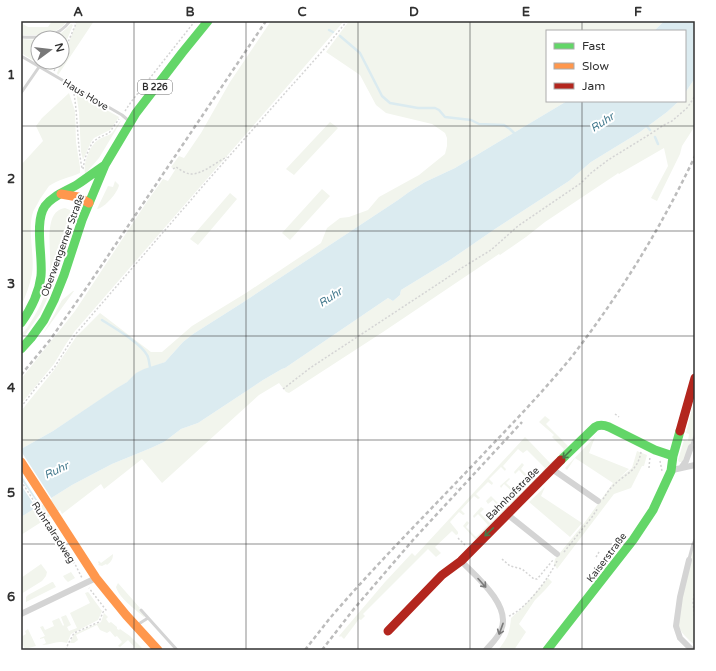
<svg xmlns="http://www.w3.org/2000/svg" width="716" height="671" font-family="'Varela Round',sans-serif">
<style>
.green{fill:#f2f5ed}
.water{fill:#dbebf0}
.pier{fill:#fff}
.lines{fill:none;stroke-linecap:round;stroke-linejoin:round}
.stream{stroke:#dbebf0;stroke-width:2.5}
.path{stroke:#d4d4d4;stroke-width:1.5;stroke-dasharray:2 2;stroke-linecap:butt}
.lane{stroke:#d4d4d4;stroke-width:3}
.street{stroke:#d4d4d4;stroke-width:6}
.fast{stroke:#63d668;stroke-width:9}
.slow{stroke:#ff974d;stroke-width:9}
.jam{stroke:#b3261e;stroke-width:9}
.rail{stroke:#bcbcbc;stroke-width:2.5;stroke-dasharray:4 3;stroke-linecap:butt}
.oneway{stroke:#477b49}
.oneway2{stroke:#7a7a7a}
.grid{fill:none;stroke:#303030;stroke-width:1;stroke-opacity:0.55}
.labels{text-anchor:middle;stroke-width:4;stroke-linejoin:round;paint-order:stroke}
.shield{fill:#fff;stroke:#6e6e6e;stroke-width:1}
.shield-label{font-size:9px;font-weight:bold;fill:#303030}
.street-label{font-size:10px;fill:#303030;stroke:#fff}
.water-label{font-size:11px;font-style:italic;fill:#43798d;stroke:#fff}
.neatline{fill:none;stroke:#303030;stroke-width:1.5}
.grid-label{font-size:13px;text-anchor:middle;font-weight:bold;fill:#303030}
</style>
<rect width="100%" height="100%" fill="#fff"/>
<path class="green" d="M52 21H67C57 36 37 36 21 35V23L28 27H48Z
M77 21H94L58 75 57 73Z
M271 21H344L75 331 66 344 54 364 21 404V379L75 311 148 200 163 179 168 181 175 170 171 167 179 156 184 158 201 133 230 82Z
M349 21H664L654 31H547V101H567L455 168 425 182 409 192 398 200 242 303 193 334 183 342 165 362 157 365 127 382 53 431 21 449V411L54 370 76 337 100 313 151 352H162L192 326 246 293 321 243 327 228 340 218 349 217 368 210 379 197 419 175 445 154 447 146V138L445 133 432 124 386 113 376 105 360 75 326 52 343 29Z
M71 24 73 25 62 52V38H50C59 36 65 30 71 24Z
M21 39 38 40V62H57L52 70H49L21 53Z
M695 78V124L693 129 682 146 680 154 657 201 651 198 668 166 664 148 619 174 618 173 617 174 545 222 526 237 500 255 499 254 383 332 289 393 286 392 279 383 259 395 162 483 142 459 104 489 101 484 62 514 60 510 21 535V517L72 485 112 464 151 448 164 442 181 429 198 423 263 380 282 369 285 368 388 298 393 301 400 295 401 290 450 260 495 229 569 181 591 162 640 132 667 112 679 101H685V93Z
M76 91 95 100 96 104 119 117 110 130 94 138 91 142 83 160 81 152 79 113Z
M69 93 75 111 76 142 80 167V173C71 177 57 180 49 186 46 190 43 195 40 199 38 203 35 208 33 212 27 231 35 254 32 274 30 285 26 295 21 306V165L43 141 36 126 42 118Z
M121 120 120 123 99 158 85 174C83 164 89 146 98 140 102 137 108 136 112 133 115 129 118 124 121 120Z
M330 122 338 128 294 175 286 169Z
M115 181 119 185C118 192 105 208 97 209L108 186 113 187Z
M322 189 330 196 290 240 282 233Z
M230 193 237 199 198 245 190 239Z
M65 208 70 210 72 216 63 243 61 256V263L54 284 40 314 21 341C21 339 20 337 21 335 22 333 25 330 27 328 32 320 37 312 41 304 46 293 48 280 50 268 52 252 42 211 65 208Z
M73 291H74L43 334 54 315 62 300Z
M695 396V432L689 448 682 462H679L678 460 684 440 688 441 689 434 686 433Z
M545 416 550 420 546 424 568 446 561 456 559 454 564 449 552 437 554 435 539 422Z
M525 437 530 442 550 463 555 459 556 460 543 474 542 472 545 468 527 450 523 453 518 449 503 466 506 469 505 471 501 467 489 479 493 483 492 485 488 482 476 494 480 498 478 499 474 496 461 510 465 514 463 515 459 512 450 522 458 532V534L456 535 452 531 435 547 441 553 436 557 428 549 363 614 365 616 361 620 359 619 344 639 341 636 340 637 339 636 385 582 412 553 415 556Z
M595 437 589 453 629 469 618 479 632 468 637 451 647 455 644 466H642L631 488 614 494 557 569 554 564 555 559 585 522 613 483 575 458 567 470 565 468Z
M522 463 524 465 521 469 533 481 536 477 538 479 511 505 509 504 517 496 504 484 501 488 500 486 509 478 510 479 506 483 519 495 531 483 519 470 515 474 514 472Z
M545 487 541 496 582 523 570 537 529 502Z
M491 496 504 509 508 505 510 506 500 516 499 514 502 511 493 500 488 504 486 501Z
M481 507 484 509 480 513 490 523 498 516 499 517 476 540 463 526 467 521 469 523 466 527 476 537 488 525 478 514 474 518 473 516Z
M695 543V645C691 642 682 634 680 629 674 619 690 561 693 547Z
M113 554C113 559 111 562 107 565L106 564 102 566 98 565 99 564 98 562 99 561 101 563Z
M41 564 47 572 46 576 42 581 21 594V578Z
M71 572 75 578 68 582 65 579 63 576Z
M548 578 552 582 545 590 535 600 519 624 526 632 514 650H498C507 639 510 632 511 618L524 606Z
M52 582H53L56 587 26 602V597L28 595Z
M118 583 140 608 139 609 145 616 144 617C135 609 119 598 116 587Z
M88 592 89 593 102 611 98 620 71 634 67 643C55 640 53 645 42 645L46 643 44 638 40 639V638L45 636 40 627 43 626 45 630 54 626 52 621 59 618 63 626 64 625 61 617 66 615 71 625 67 627 69 631 77 628 70 613 90 603 85 593Z
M104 613 108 617 106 619 109 623 111 622 117 627V629L119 630 120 629 130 636 144 650H137L128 640 120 647 118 646 122 642 117 636 115 637 110 631 107 633 100 630 97 625 76 635 78 640 74 643H70L74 634 101 622Z
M28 629 36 646 25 649 23 645H21V637L26 634 25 631Z"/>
<path class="water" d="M664 21H695V78L685 93V31H654Z
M567 101H679L667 112 640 132 591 162 569 181 495 229 450 260 401 290 400 295 393 301 388 298 285 368 282 369 263 380 198 423 181 429 164 442 151 448 112 464 72 485 21 517V449L53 431 117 388 127 382 136 373 144 369 165 362 183 342 193 334 242 303 398 200 409 192 425 182 455 168Z"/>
<path class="pier" d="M21 451 52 499 41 506 21 475Z
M21 479 40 507 37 509 21 485Z"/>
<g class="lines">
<path class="stream" d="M329 30 333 32
M340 36 360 53 382 96 390 103 418 108H435L439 110 445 117 471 120 479 124 504 125 510 129 515 134
M645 124 650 130
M655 137 658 144
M102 320C114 328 141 343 147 355 149 358 149 363 150 367"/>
<path class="path" d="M62 56 75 26 76 22
M54 71 59 62
M74 94C78 118 77 143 82 168
M125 111 131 102 195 21
M83 169 85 158 92 143 98 138 109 133 119 119
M173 169 176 167C180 170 185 173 190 174 202 175 216 162 227 157
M283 389 310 368 444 280 460 269 491 250 518 226 581 183 591 173 608 160 647 136 664 125 672 121 687 108 695 96
M21 407 38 385 54 368 74 336 97 309 209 179 325 48 347 21
M615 414 619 417
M660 461 662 471
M649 468 650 456
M21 481 76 566 82 578
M456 489 457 488
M603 499C606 495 609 489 613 486 625 473 637 473 641 452
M458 538 465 545
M564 552 592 517 598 508
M596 557 599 552
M502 559 510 566 522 569 534 579H537L538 578 553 560
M695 590 693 602 695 620
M509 616C526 609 549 578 557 561
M66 650 68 644 74 633 99 622 103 612 106 610 89 588"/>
<path class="lane" d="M21 37C40 38 58 38 70 21
M21 56 122 115 129 121
M21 93 39 67
M691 447 695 436
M689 559 693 544 695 540
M141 610 177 650
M137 625 148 618"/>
<path class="street" d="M681 468 686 461 691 447
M552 469 598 501
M671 471 677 469 695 465
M507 514 557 554
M689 560 680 597 676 626 680 638 692 650
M461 561C476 576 512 606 501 630 498 638 491 644 486 650
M21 614 96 578"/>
<path class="fast" d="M21 323C31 309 39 293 41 276 43 256 34 222 45 206 52 196 67 191 78 184 87 178 96 171 105 165
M21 349 31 338 44 320 54 300 64 275 82 220 105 165 136 113 182 53 208 21
M561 460 595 427C600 424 604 425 609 427L655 450 673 456
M547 650 633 540 653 510 671 471 673 456 680 431"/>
<path class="slow" d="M61 194 78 197 89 203
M21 462 96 578 126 615 158 650"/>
<path class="jam" d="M680 431 695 378
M388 631 442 575 461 561 561 460"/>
<path class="rail" d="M21 375 50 340 87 287 266 21
M305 650 330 618 352 593C396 544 443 497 489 448 517 419 544 390 570 359 619 296 661 228 695 156
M322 650 353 610 413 540 522 422"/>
</g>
<defs><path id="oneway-shaft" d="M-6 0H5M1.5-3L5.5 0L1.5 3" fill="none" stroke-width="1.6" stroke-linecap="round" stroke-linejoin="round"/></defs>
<g class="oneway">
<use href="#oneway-shaft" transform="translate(567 454) rotate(135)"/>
<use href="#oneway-shaft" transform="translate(489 532) rotate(136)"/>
</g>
<g class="oneway2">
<use href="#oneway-shaft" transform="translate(482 583) rotate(48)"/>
<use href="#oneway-shaft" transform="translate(501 629) rotate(110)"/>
</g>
<path class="grid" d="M134 21V650M246 21V650M358 21V650M470 21V650M582 21V31M582 101V650M21 126H695M21 231H695M21 336H695M21 440H695M21 544H695"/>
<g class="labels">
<rect class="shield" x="138" y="80" width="34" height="14" rx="3"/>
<g class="shield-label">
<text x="155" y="90">B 226</text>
</g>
<g class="street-label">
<text transform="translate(86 94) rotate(31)" y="4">Haus Hove</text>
<text transform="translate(62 245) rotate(-70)" y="4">Oberwengerner Straße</text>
<text transform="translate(512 493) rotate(-45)" y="4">Bahnhofstraße</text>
<text transform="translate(54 532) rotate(57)" y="4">Ruhrtalradweg</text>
<text transform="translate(606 557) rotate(-53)" y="4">Kaiserstraße</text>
</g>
<g class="water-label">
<text transform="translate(602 122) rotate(-33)" y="4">Ruhr</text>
<text transform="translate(330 297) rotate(-33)" y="4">Ruhr</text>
<text transform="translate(56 470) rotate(-25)" y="4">Ruhr</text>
</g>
</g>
<rect width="716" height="671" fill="none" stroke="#ffffff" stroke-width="44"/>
<rect x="546" y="30" width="140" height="72" fill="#ffffff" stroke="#acacac"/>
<rect x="554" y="43" width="20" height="6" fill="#63d668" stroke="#acacac"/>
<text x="582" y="50" font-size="12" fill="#303030">Fast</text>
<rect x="554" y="63" width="20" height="6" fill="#ff974d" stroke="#acacac"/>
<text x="582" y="70" font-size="12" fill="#303030">Slow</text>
<rect x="554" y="83" width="20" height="6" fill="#b3261e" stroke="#acacac"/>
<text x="582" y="90" font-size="12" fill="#303030">Jam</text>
<g transform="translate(50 50) rotate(75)"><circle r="19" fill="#ffffff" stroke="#acacac"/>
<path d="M0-3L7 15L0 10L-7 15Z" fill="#787878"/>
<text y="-6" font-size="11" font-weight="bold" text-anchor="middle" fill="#303030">N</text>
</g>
<rect x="22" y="22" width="672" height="627" class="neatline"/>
<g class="grid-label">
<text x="78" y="16">A</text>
<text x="190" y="16">B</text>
<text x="302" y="16">C</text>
<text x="414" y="16">D</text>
<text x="526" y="16">E</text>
<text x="638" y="16">F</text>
<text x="11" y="79">1</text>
<text x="11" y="183">2</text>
<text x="11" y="288">3</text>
<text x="11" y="392">4</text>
<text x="11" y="497">5</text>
<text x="11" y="601">6</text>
</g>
</svg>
